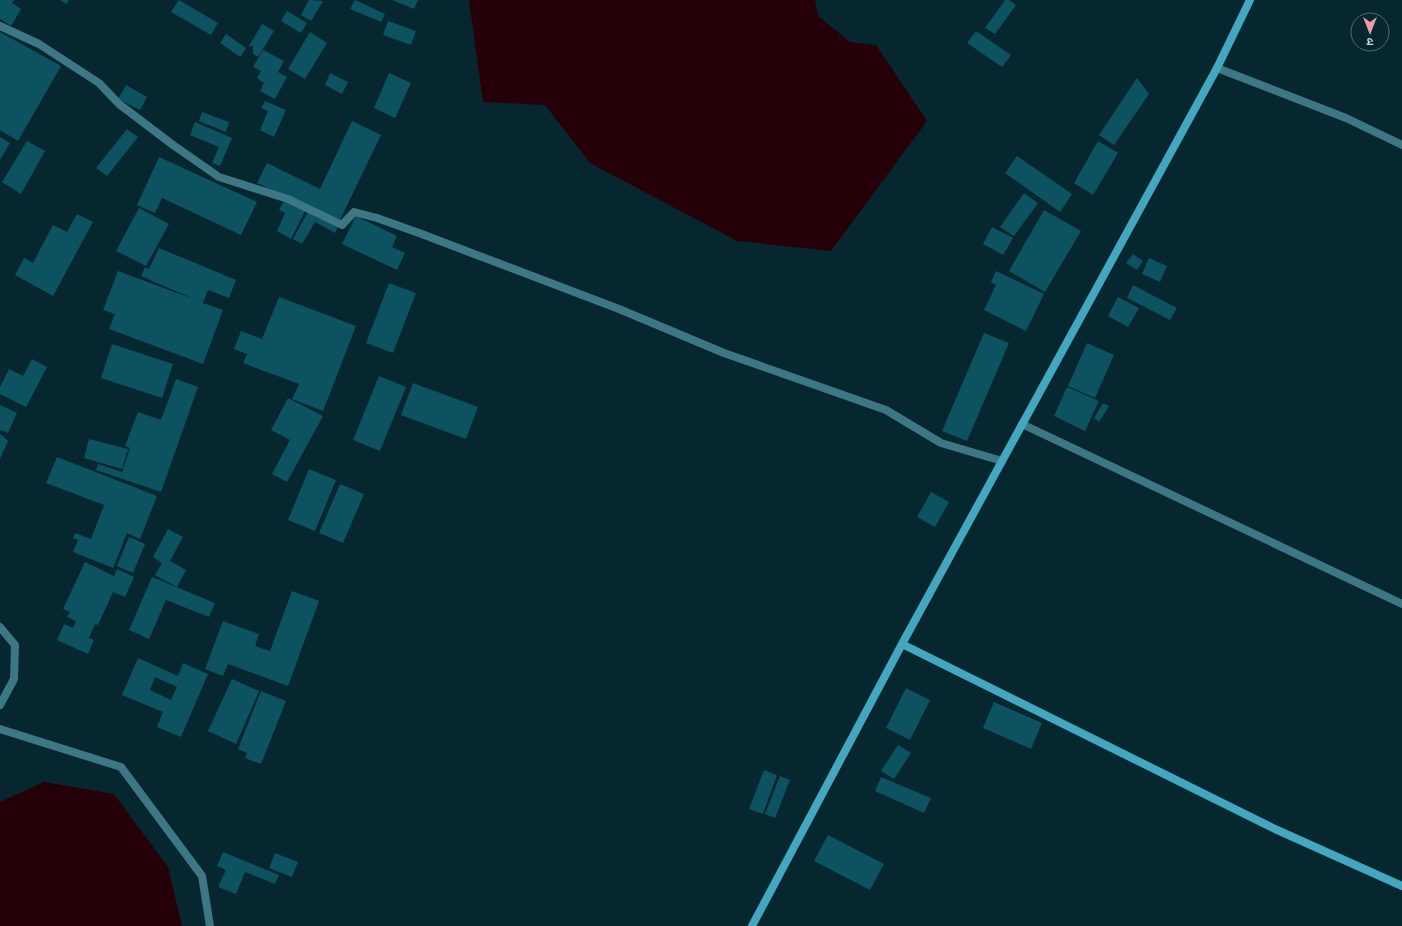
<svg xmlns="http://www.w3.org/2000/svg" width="1402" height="926" font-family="Jost,'Noto Sans Devanagari',sans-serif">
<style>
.water{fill:#260009}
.building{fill:#0d5261;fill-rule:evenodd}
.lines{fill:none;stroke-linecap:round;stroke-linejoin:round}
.lane{stroke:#3d7786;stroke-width:8}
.street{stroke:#3d7786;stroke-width:8}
.secondary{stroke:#42a7bf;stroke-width:8}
</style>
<rect width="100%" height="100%" fill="#06272f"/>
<path class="water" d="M469 0H815L818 16 850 42 876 45 927 121 831 251 737 241 590 163 545 105 483 102Z
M44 782 114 794 168 867 182 926H0V802Z"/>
<path class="building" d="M0 0H14L12 3 21 9 11 26 0 19Z
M60 0H69L66 4Z
M179 0 218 23 211 35 171 12Z
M309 0 323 1 311 21 301 15Z
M355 0 385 14 381 22 350 9Z
M392 0H418L414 9Z
M1005 0H1009L1016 5 995 34 985 28Z
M287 11 307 23 301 33 281 21Z
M388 21 416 31 411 45 383 35Z
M262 24 274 31 258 57 253 54V46H249Z
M976 31 1011 55 1002 67 967 43Z
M0 32 61 66 18 141 0 130Z
M310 32 327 43 305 79 288 69Z
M226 34 246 48 240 57 220 43Z
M263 50 284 61 278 72 287 77 275 99 260 91 264 83 257 78 261 71 253 67Z
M330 73 348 82 342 94 325 85Z
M389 73 411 83 395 118 374 108Z
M1137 78 1149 94 1114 145 1099 135Z
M126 85 147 97 140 110 118 99Z
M265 101 286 110 274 137 260 130 268 111 261 108Z
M202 112 229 122 226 132 199 121Z
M352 121 381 135 339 222 257 183 267 163 320 189Z
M195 122 232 138 220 166 212 163 219 147 190 135Z
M127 129 138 137 107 176 96 168Z
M0 137 10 143 0 160Z
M27 141 45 151 21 194 2 182Z
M1098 141 1118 153 1093 195 1074 183Z
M1017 156 1072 194 1060 212 1005 173Z
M159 157 257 202 241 235 162 198 155 213 137 205Z
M1024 193 1038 203 1014 236 1000 227Z
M285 199 306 209 291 239 277 231 285 213 279 210Z
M139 208 169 224 146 266 116 251Z
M309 210 338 226 335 233 315 222 302 244 293 239Z
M1044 210 1081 231 1045 292 1009 271Z
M77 214 93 222 53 296 15 275 24 258 33 263 53 225 67 232Z
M356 216 397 236 392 247 405 253 397 270 342 244Z
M992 227 1013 238 1003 255 983 244Z
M159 248 236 280 229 298 208 290 203 303 223 310 203 364 109 329 115 314 103 310 118 271 196 300 141 276 145 267 149 269Z
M1133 254 1143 261 1137 270 1126 263Z
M1149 258 1167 266 1160 282 1142 274Z
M996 271 1044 294 1026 331 984 310 996 285 991 282Z
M389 283 416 293 393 353 366 343Z
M1133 285 1177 308 1170 320 1127 298Z
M279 297 356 326 323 411 292 399 299 384 243 363 247 354 234 349 241 331 262 339Z
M1118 297 1139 308 1128 327 1108 316Z
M984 333 1009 343 967 441 942 431Z
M1087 343 1114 355 1095 398 1068 386Z
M112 344 173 364 162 398 101 378Z
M32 359 47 367 26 407 0 394V387L9 369 23 376Z
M379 376 406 387 380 451 353 440Z
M176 379 198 387 161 492 96 470 98 464 122 472 130 448 125 446 138 412 161 420Z
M413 383 478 407 466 439 401 415Z
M1067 387 1099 401 1085 431 1054 416Z
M288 398 323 416 287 482 272 474 290 440 271 430Z
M1103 403 1109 406 1099 422 1094 418Z
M0 405 17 413 8 433 0 430Z
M1 434 8 441 0 459V435Z
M89 439 128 449 122 469 84 458Z
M57 457 157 496 140 539 127 533 113 568 73 552 78 540 73 538 75 533 91 539 104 505 46 483Z
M309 469 336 480 315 531 288 520Z
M340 484 364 494 343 543 319 533Z
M931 492 949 502 935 527 917 517Z
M168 529 183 537 170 561 186 570 177 587 155 575 162 563 153 557Z
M129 537 145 544 133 573 117 566Z
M85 562 114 576 117 569 134 577 125 597 113 592 98 625 95 624 89 638 94 640 88 654 57 640 64 624 73 628 76 621 67 617 70 612 63 609Z
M152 577 215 603 209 617 166 600 149 639 129 630Z
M292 591 319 601 288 686 228 664 223 676 205 669 223 621 259 634 255 646 270 651Z
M138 658 178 676 183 663 208 674 181 737 157 727 163 712 122 695ZM155 677 177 687 171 700 150 690Z
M232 679 259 691 236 744 208 731Z
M906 688 930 700 910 740 886 728Z
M261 691 286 701 261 764 245 758 247 753 238 749Z
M994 702 1042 723 1031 749 983 728Z
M898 745 911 753 894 779 881 771Z
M764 770 777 775 763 814 749 809Z
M780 776 790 780 775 818 765 814Z
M881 777 931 798 924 813 875 791Z
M828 835 884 864 870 890 814 861Z
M223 852 279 875 275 884 245 872 236 894 218 887 226 870 217 866Z
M275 853 298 862 292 877 269 868Z"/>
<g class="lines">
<path class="lane" d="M1022 424 1402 604"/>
<path class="street" d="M0 26 39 44 99 83 119 104 173 145 219 177 288 199 342 225 354 212 377 218 419 233 619 309 724 353 886 410 941 443 1002 461
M1217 68 1346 118 1402 145
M0 627 15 645 14 679 0 705
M0 729 121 767 202 876 210 926"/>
<path class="secondary" d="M902 644 1275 829 1402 886
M752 926 902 644 1217 68 1250 0"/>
</g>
<g transform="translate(1370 32) rotate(180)"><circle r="19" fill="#06272f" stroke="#536d74"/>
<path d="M0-3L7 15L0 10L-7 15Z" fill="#f39aa8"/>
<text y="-6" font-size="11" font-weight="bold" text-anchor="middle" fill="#c6d7dc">उ</text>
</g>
</svg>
